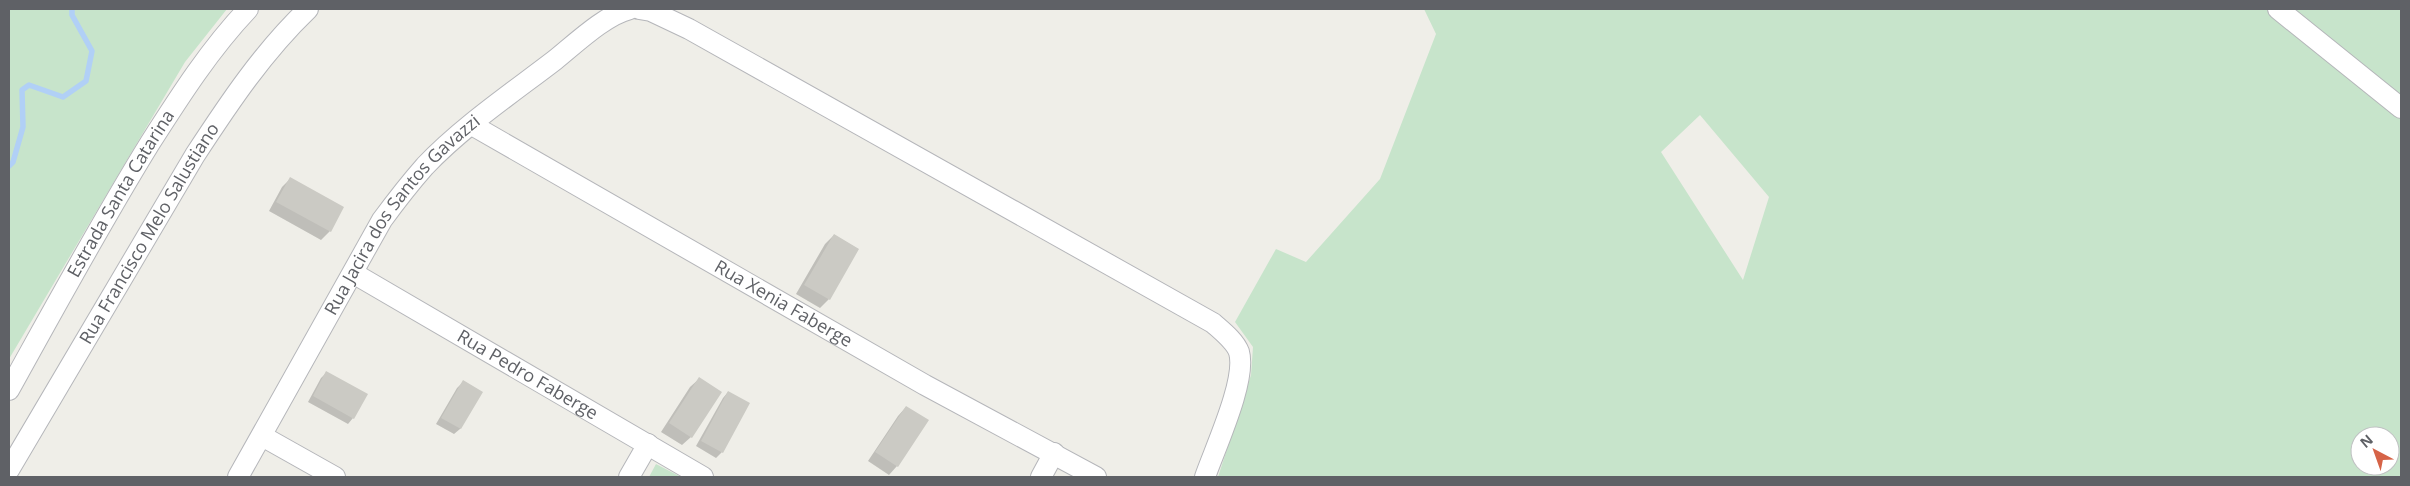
<svg xmlns="http://www.w3.org/2000/svg" width="2410" height="486" font-family="'Open Sans',sans-serif">
<style>
.green{fill:#c7e4cb;fill-rule:evenodd}
.shadow{fill:#0003}
.lines{fill:none;stroke-linecap:round;stroke-linejoin:round}
.stream{stroke:#b1d0f6;stroke-width:5.5}
.building{fill:#cbcac4}
.minor-casing{stroke:#b5b6ba;stroke-width:22}
.minor{stroke:#fff;stroke-width:20}
.labels{text-anchor:middle;stroke-width:4;stroke-linejoin:round;paint-order:stroke}
.street-label{font-size:18px;fill:#5f6166;stroke:#fff}
</style>
<rect width="100%" height="100%" fill="#efeee8"/>
<path class="green" d="M9 9H227L185 62 9 359Z
M1424 9H2401V477H1218L1251 375 1253 347 1235 322 1276 249 1306 262 1380 179 1436 34ZM1700 115 1769 197 1743 280 1661 152ZM2360 436H2390V466H2360Z
M656 464 681 477H649Z"/>
<path class="shadow" d="M290 179 330 231 321 240 269 211 282 187Z
M834 235 858 249 829 299 820 308 796 294 825 244Z
M326 373 353 418 348 424 308 402 321 378Z
M699 379 691 437 682 445 661 432 690 387Z
M463 382 481 392 460 429 454 434 436 424 457 388Z
M728 392 722 452 716 458 696 446 723 398Z
M906 407 897 466 889 475 868 461 898 416Z"/>
<g class="lines">
<path class="stream" d="M9 166 13 162 23 127 22 90 29 85 63 97 86 81 92 51 72 15V9"/>
</g>
<path class="building" d="M290 177 344 207 331 232 276 202Z
M834 234 859 249 830 300 804 285Z
M326 371 368 394 354 419 313 396Z
M699 377 722 392 692 438 669 423Z
M463 380 483 392 461 429 441 418Z
M728 391 750 403 723 453 701 441Z
M906 406 929 420 898 467 875 452Z"/>
<g class="lines">
<defs>
<g id="minor">
<path d="M639 9 651 11 689 29 1213 323C1222 331 1235 341 1239 352 1247 380 1215 448 1205 477"/>
<path d="M2278 9 2401 108"/>
<path id="s1" d="M472 125 925 385 1096 477"/>
<path id="s2" d="M353 273 703 477"/>
<path id="s3" d="M9 390C55 307 100 224 150 143 180 96 210 49 248 9"/>
<path d="M262 436 335 477"/>
<path id="s4" d="M9 470 195 155C229 103 263 52 308 9"/>
<path id="s5" d="M238 477 382 220C396 201 410 183 425 166 462 127 512 93 555 60 575 44 605 15 630 9"/>
<path d="M629 477 648 444"/>
<path d="M1041 477 1054 453"/>
</g>
</defs>
<use href="#minor" class="minor-casing"/>
<use href="#minor" class="minor"/>
</g>
<g class="labels">
<g class="street-label">
<text dy="6" stroke="none"><textPath href="#s3" startOffset="226">Estrada Santa Catarina</textPath></text>
<text dy="6" stroke="none"><textPath href="#s5" startOffset="311">Rua Jacira dos Santos Gavazzi</textPath></text>
<text dy="6" stroke="none"><textPath href="#s4" startOffset="275">Rua Francisco Melo Salustiano</textPath></text>
<text dy="6" stroke="none"><textPath href="#s1" startOffset="359">Rua Xenia Faberge</textPath></text>
<text dy="6" stroke="none"><textPath href="#s2" startOffset="202">Rua Pedro Faberge</textPath></text>
</g>
</g>
<rect width="2410" height="486" fill="none" stroke="#5f6166" stroke-width="20"/>
<g transform="translate(2375 451) rotate(319)"><circle r="24" fill="#ffffff" stroke="#bfc0c2"/>
<path d="M0-4L9 19L0 12L-9 19Z" fill="#d66347"/>
<text y="-8" font-size="14" font-weight="bold" text-anchor="middle" fill="#5f6166">N</text>
</g>
</svg>
